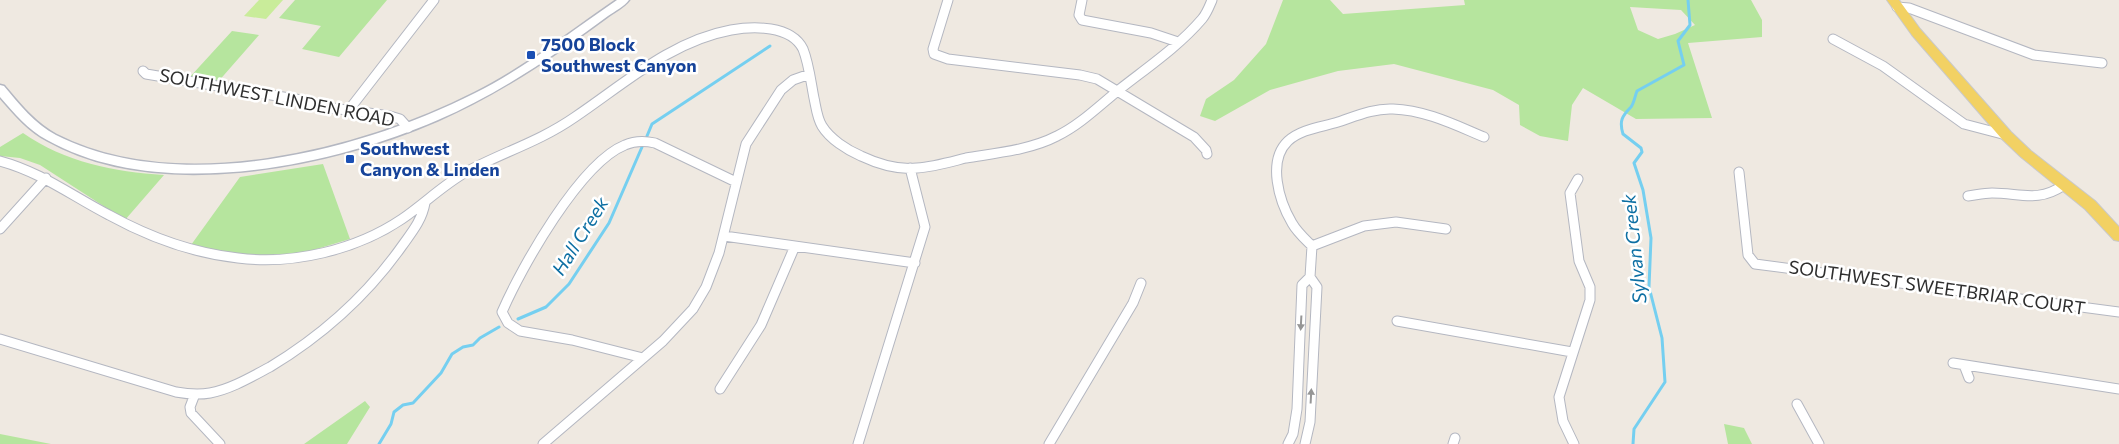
<svg xmlns="http://www.w3.org/2000/svg" width="2119" height="444" font-family="Commissioner,sans-serif">
<style>
.green{fill:#b6e59e;fill-rule:evenodd}
.pitch{fill:#c9ec9a}
.lines{fill:none;stroke-linecap:round;stroke-linejoin:round}
.stream{stroke:#75cff0;stroke-width:3}
.minor-casing{stroke:#b4b7c1;stroke-width:11}
.secondary-casing{stroke:#b4b7c1;stroke-width:3}
.primary-casing{stroke:#c9c9c9;stroke-width:2}
.minor{stroke:#fff;stroke-width:9}
.secondary{fill:#fff;fill-rule:evenodd}
.primary{fill:#f2d163;fill-rule:evenodd}
.oneway{fill:#969696}
.transit-dot{fill:#1a4fb4;stroke:#fff;stroke-width:2}
.labels{text-anchor:middle;stroke-width:5;stroke-linejoin:round;paint-order:stroke}
.transit-label{font-size:18px;font-weight:bold;fill:#164399;stroke:#fff;text-anchor:start}
.street-label{font-size:18px;fill:#2e2e2e;stroke:#fff}
.water-label{font-size:19px;font-style:italic;fill:#0d6fa3;stroke:#fff}
</style>
<rect width="100%" height="100%" fill="#efe9e1"/>
<path class="green" d="M295 0H387L339 57 302 49 321 26 279 18Z
M1283 0H1330L1343 14 1465 5 1464 0H1751L1762 20V37L1688 43 1712 118 1636 119 1583 88 1572 105 1568 141 1540 136 1520 125 1519 105 1493 90 1394 64 1338 71 1270 90 1215 121 1200 116 1206 99 1234 80 1266 44ZM1630 7 1681 10 1695 25 1675 34 1658 39 1638 30Z
M232 31 259 35 217 83 189 78Z
M23 133C65 162 114 172 164 175L125 220 40 165 20 158 0 156V147Z
M323 164 350 239 300 254 250 257 191 245 240 177Z
M365 401 370 407 347 444H304Z
M1724 424 1744 428 1752 444H1728Z
M0 434 51 444H0Z"/>
<path class="pitch" d="M259 0H283L266 19 244 16Z"/>
<g class="lines">
<path class="stream" d="M647 136 652 124 770 46
M518 319 546 307 569 284 609 223 642 147
M379 444 391 424 394 412 403 405 413 403 441 373 452 354 463 347 473 345 480 338 499 327
M1633 444 1634 429 1665 382 1662 338 1649 287 1651 238 1643 190 1634 163 1642 152 1641 148 1623 134C1619 121 1622 116 1631 107 1634 103 1635 96 1637 91L1684 65 1678 41 1690 25 1688 0"/>
<defs>
<path id="minor" d="M948 0 933 49 934 54 948 59 1080 75 1097 79 1194 137 1206 150 1207 154
M1082 0 1079 15 1082 20 1151 33 1178 42
M1897 7 1909 8 2034 55 2102 63
M1833 39 1883 66 1964 124 2006 135
M143 71 146 74 307 101 318 106 390 116 400 119 408 128
M348 111 434 0
M0 161C41 172 72 196 109 215 149 237 192 253 238 258 293 265 356 250 402 219 424 204 443 185 466 172 503 152 539 142 575 117 624 84 671 41 731 30 753 26 791 25 803 49 809 64 811 83 814 98 816 107 817 118 822 126 830 139 847 150 861 156 878 164 898 170 917 168 933 167 950 162 966 158 996 153 1030 150 1057 136 1080 125 1100 105 1120 89 1148 67 1179 46 1202 19 1207 13 1209 7 1212 0
M1739 172 1748 255 1755 264 2119 312
M1968 196C1976 195 1984 193 1992 193 2020 193 2038 203 2064 185
M0 229 46 178
M724 236 915 263
M1312 246 1364 226 1396 222 1446 229
M1397 321 1572 352
M0 339 176 392C187 394 199 395 210 393 231 389 251 377 270 367 323 335 366 297 402 246 412 232 422 220 425 203
M643 358 572 340 520 331 508 323 502 312C521 268 580 163 625 145 634 141 646 141 655 143L736 182
M1953 363 2119 389
M1964 365 1969 378
M720 389 761 325 795 246
M195 394 190 407 191 413 220 444
M1797 404 1819 444
M543 444 663 341 693 309 706 287 719 253 746 144 781 90 793 80 807 75
M858 444 925 227 910 168
M1049 444 1133 303 1141 283
M1288 444 1293 434 1297 409 1302 285 1310 277 1312 246C1305 239 1297 232 1292 223 1279 201 1267 161 1288 141 1301 129 1322 127 1338 122 1356 116 1374 108 1393 109 1425 110 1455 125 1484 137
M1305 444 1310 422 1317 287 1310 277
M1453 444 1455 438
M1574 444 1563 421 1559 397 1590 300V287L1579 261 1570 193 1578 179"/>
<path id="secondary" d="M617 0H629C624 7 615 11 608 16 593 27 578 38 562 49 523 76 482 101 438 120 328 168 157 202 47 140 28 130 14 113 0 97V85L4 86C19 104 35 124 56 135 178 197 359 152 475 93 525 68 570 32 617 0Z"/>
<path id="primary" d="M1887 0H1899L1920 29 2011 132 2031 151 2095 201 2119 227V241L2114 240 2085 209 2021 157 2001 138 1912 35Z"/>
</defs>
<use href="#minor" class="minor-casing"/>
<use href="#secondary" class="secondary-casing"/>
<use href="#primary" class="primary-casing"/>
<use href="#minor" class="minor"/>
<use href="#secondary" class="secondary"/>
<use href="#primary" class="primary"/>
</g>
<defs><path id="oneway-solid" d="M-6-.8H1V-3.2L6.5 0L1 3.2V.8H-6Z" transform="scale(1.25)"/></defs>
<g class="oneway">
<use href="#oneway-solid" transform="translate(1301 323) rotate(93)"/>
<use href="#oneway-solid" transform="translate(1311 396) rotate(-87)"/>
</g>
<g class="transit-dot">
<rect x="526" y="50" width="10" height="10" rx="2.5"/>
<rect x="345" y="154" width="10" height="10" rx="2.5"/>
</g>
<g class="labels">
<g class="transit-label">
<text x="541" y="51">7500 Block<tspan x="541" dy="21">Southwest Canyon</tspan></text>
<text x="360" y="155">Southwest<tspan x="360" dy="21">Canyon &amp; Linden</tspan></text>
</g>
<g class="street-label">
<text transform="translate(277 98) rotate(11)" y="6">SOUTHWEST LINDEN ROAD</text>
<text transform="translate(1937 288) rotate(8)" y="6">SOUTHWEST SWEETBRIAR COURT</text>
</g>
<g class="water-label">
<text transform="translate(580 236) rotate(-58)" y="7">Hall Creek</text>
<text transform="translate(1634 249) rotate(-96)" y="7">Sylvan Creek</text>
</g>
</g>
</svg>
